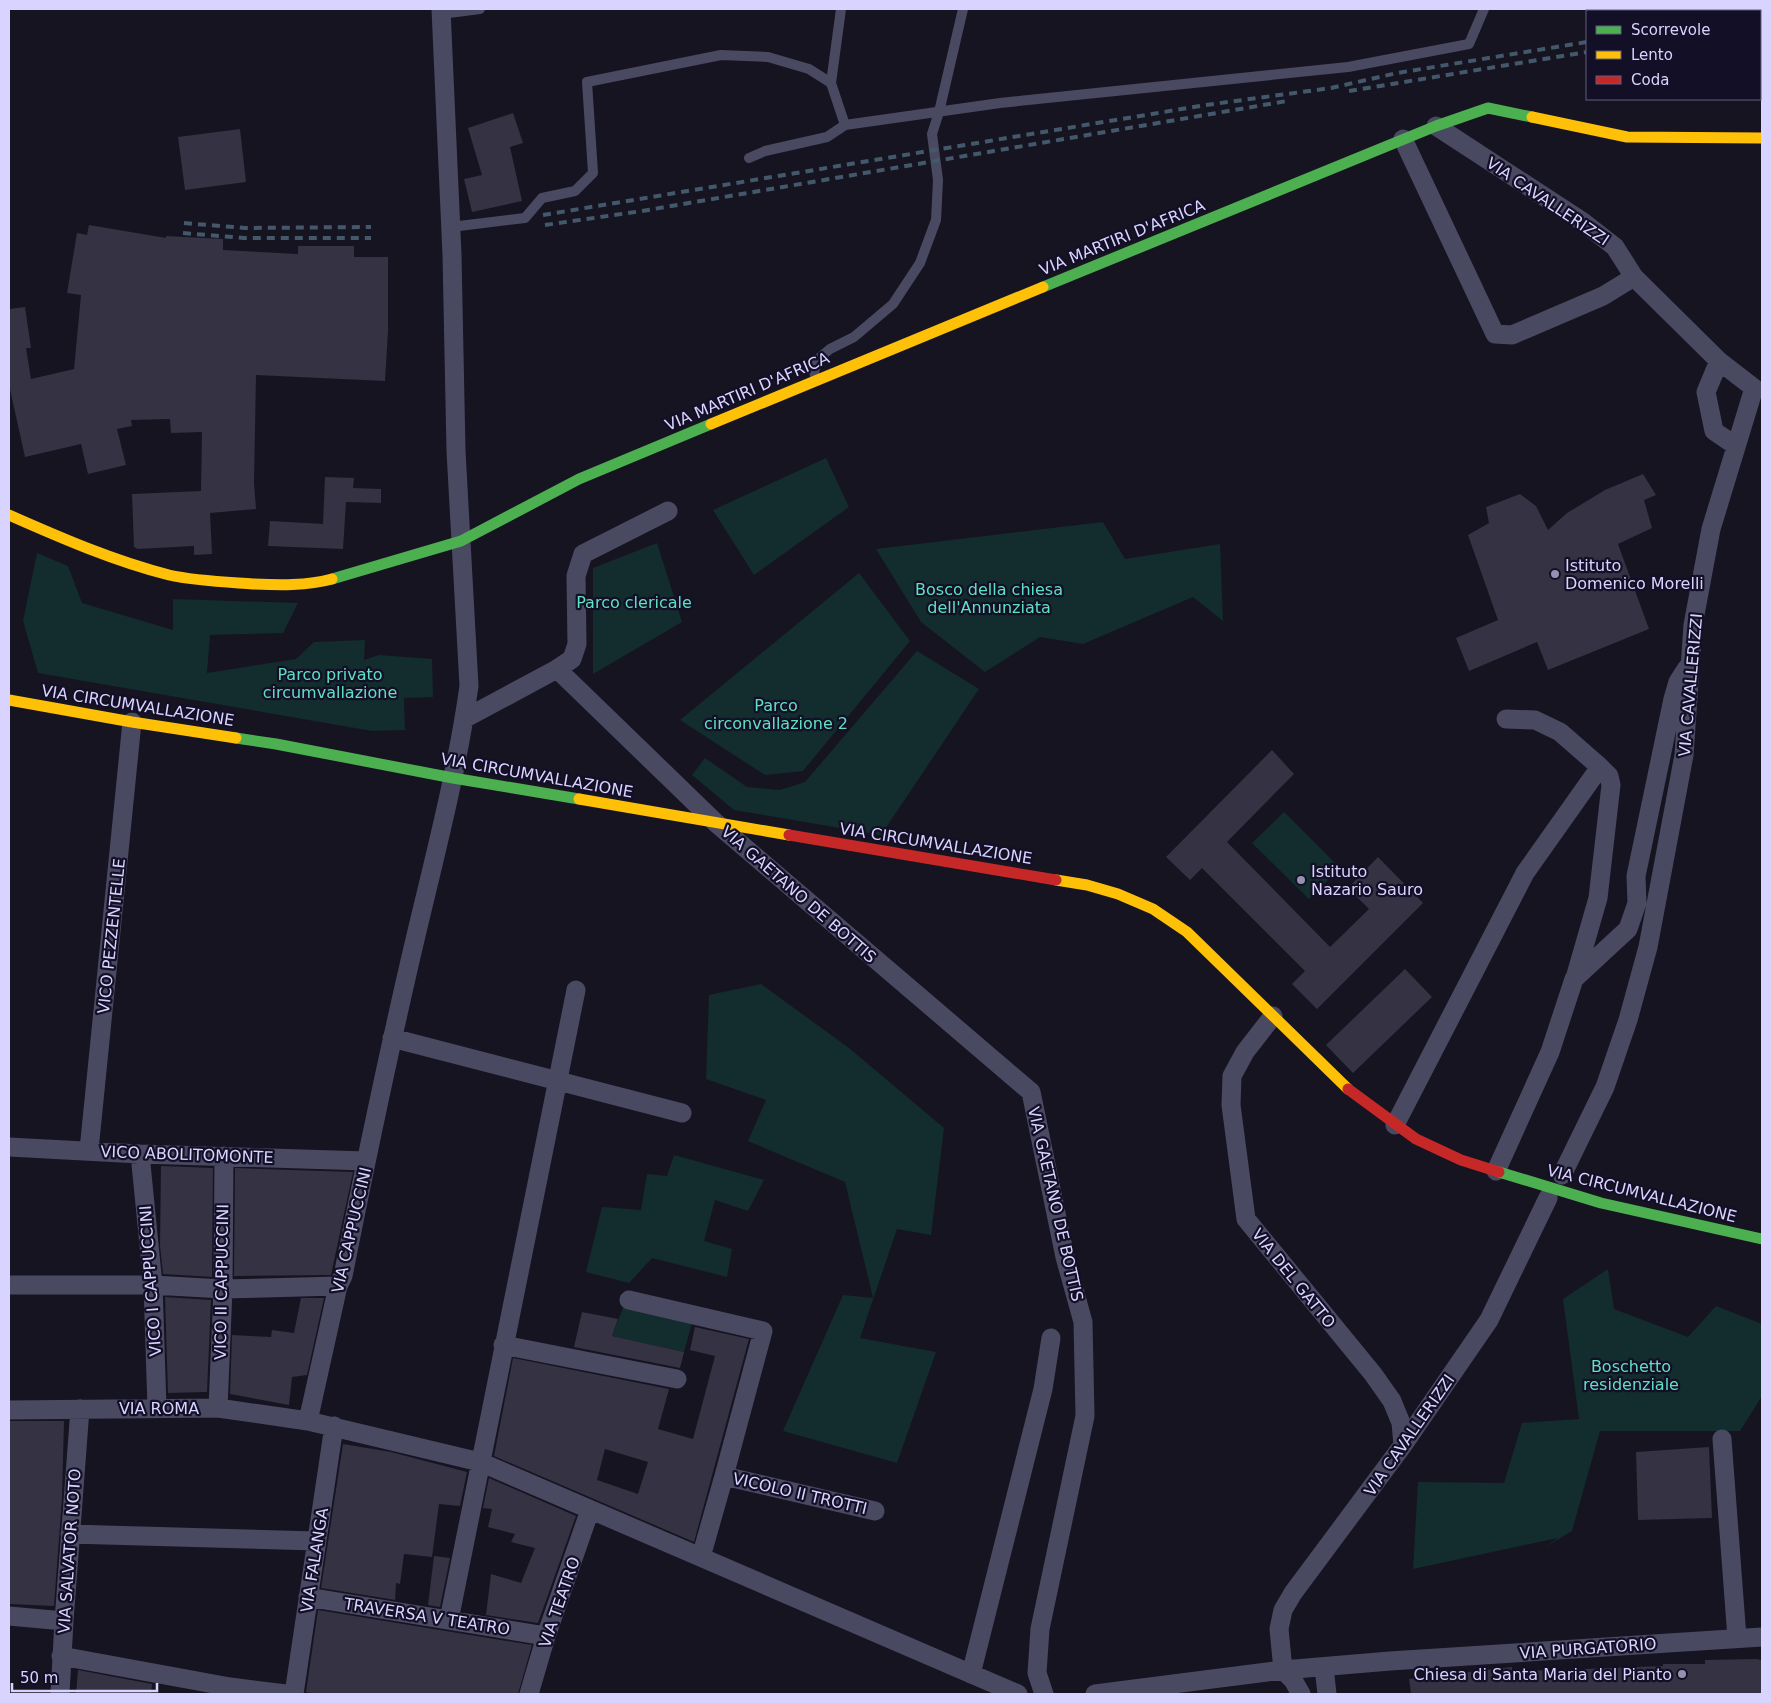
<svg xmlns="http://www.w3.org/2000/svg" width="1771" height="1703" font-family="'DejaVu Sans',sans-serif">
<style>
.green{fill:#132c2d}
.building{fill:#343243;fill-rule:evenodd}
.lines{fill:none;stroke-linecap:round;stroke-linejoin:round}
.lane{stroke:#4a4962;stroke-width:10}
.street{stroke:#4a4962;stroke-width:19}
.fast{stroke:#4caf50;stroke-width:11}
.slow{stroke:#ffc107;stroke-width:11}
.jam{stroke:#c62828;stroke-width:11}
.rail{stroke:#43596b;stroke-width:4;stroke-dasharray:8 6;stroke-linecap:butt}
.poi-dot{fill:#9591b1;stroke:#130f26;stroke-width:2}
.labels{text-anchor:middle;stroke-width:4.5;stroke-linejoin:round;paint-order:stroke}
.street-label{font-size:16px;fill:#d9d4ff;stroke:#130f26}
.poi-label{font-size:16px;fill:#d9d4ff;stroke:#130f26;text-anchor:start}
.park-label{font-size:16px;fill:#5fe0c0;stroke:#130f26}
</style>
<rect width="100%" height="100%" fill="#161421"/>
<path class="green" d="M826 458 849 507 754 575 713 510Z
M1103 522 1125 559 1220 544 1223 621 1193 597 1083 644 1040 637 985 672 921 622 876 549Z
M657 543 682 622 593 674V568Z
M37 553 68 566 82 603 173 630V599L298 603 283 633 210 635 207 673 296 659 314 642 365 640 364 660 379 655 432 659 433 697 404 698 405 730 372 731 38 673 23 621Z
M859 573 910 641 803 771 765 775 680 720Z
M917 651 979 689 881 835 734 810 692 775 705 758 747 787 780 790 805 782Z
M1284 812 1340 868 1309 899 1252 843Z
M761 984 849 1048 944 1128 931 1235 897 1229 860 1338 936 1352 897 1463 783 1431 843 1295 873 1298 845 1182 748 1141 766 1100 706 1079 709 995Z
M674 1155 764 1180 748 1211 715 1200 704 1241 732 1249 727 1277 652 1258 629 1283 586 1272 602 1207 641 1210 647 1174 667 1176Z
M1608 1269 1614 1309 1688 1337 1716 1306 1762 1324V1396L1740 1431H1600L1572 1531 1544 1548 1558 1538 1413 1569 1418 1482 1504 1483 1522 1423 1579 1419 1563 1299Z
M624 1305 693 1319 684 1352 612 1336Z"/>
<path class="building" d="M513 113 523 143 510 147 522 201 472 212 464 179 482 175 468 128Z
M240 129 246 182 185 190 178 137Z
M89 225 166 238V236L223 239V250L298 254V246H354V257H388V331L385 381 256 375 254 483 256 509 210 513 212 554 194 555V546L138 549 134 547 132 494 201 491 202 432 171 433 170 419 131 420 132 426 117 429 126 465 88 474 81 444 25 457 9 385V309L25 307 31 348H26L31 379 74 369 81 295 67 293 77 233 87 235Z
M1643 474 1656 495 1644 500 1652 528 1618 544 1649 629 1548 670 1537 642 1469 671 1456 638 1498 620 1468 535 1489 523 1486 507 1520 494 1536 506 1548 530 1567 513 1605 490Z
M325 477 354 478 353 488 381 489V503L346 502 343 549 268 546 270 521 323 524Z
M1272 750 1294 774 1227 842 1330 947 1369 909 1348 888 1378 857 1423 903 1317 1009 1292 984 1305 971 1202 868 1190 880 1166 857Z
M1405 969 1432 997 1353 1073 1326 1045Z
M161 1166 213 1168 212 1277 163 1274 160 1245Z
M235 1168 353 1172 331 1275 234 1276Z
M165 1297 211 1300 207 1392 168 1393Z
M301 1298H324L307 1375 292 1377 289 1405 230 1394 232 1335 271 1337 272 1330 294 1333Z
M582 1312 618 1319 612 1336 684 1352 680 1368 574 1347Z
M695 1327 749 1339 694 1542 494 1456 513 1358 669 1389 658 1429 693 1439 715 1356 690 1350ZM605 1449 648 1462 638 1494 597 1480Z
M9 1421H64L62 1498 54 1606 9 1604Z
M343 1444 391 1452 467 1472 460 1506 439 1504 432 1557 404 1554 400 1584 396 1583 395 1600 321 1588Z
M1709 1447 1712 1518 1638 1520 1636 1452Z
M489 1478 576 1516 538 1623 486 1615 491 1574 521 1583 535 1548 511 1542 515 1534 488 1527 492 1509 483 1508Z
M434 1556 450 1558 440 1607 428 1605Z
M318 1610 532 1645 518 1694H317L306 1692Z
M1756 1659 1762 1660V1694H1411L1409 1679 1512 1667V1671L1559 1670 1663 1666V1664H1705V1660Z
M78 1670 152 1684 151 1694H76Z"/>
<g class="lines">
<path class="lane" d="M441 14 480 9
M831 83 841 9
M749 158 765 151 827 137 845 125 1000 103 1348 67 1469 44 1484 9
M451 227 525 218 542 198 575 191 593 173 587 82 721 55 768 57 809 69 831 83 845 125
M816 379 814 372 818 359 830 349 854 337 893 304 920 263 936 220 938 180 932 134 939 112 963 9"/>
<path class="street" d="M1436 126 1583 222 1615 247 1634 277 1719 361 1754 388 1711 529 1693 625 1684 755 1648 947 1628 1020 1605 1087 1562 1175
M1403 139 1495 334 1512 335 1603 296 1634 277
M1719 361 1706 392 1714 431 1736 446
M557 669 716 823 1031 1092 1065 1257 1083 1322 1085 1416 1040 1629 1037 1673 1044 1694
M464 719 557 669 572 659 577 644 576 576 583 554 668 511
M1575 978 1598 898 1611 785 1609 776 1600 767
M1273 1016 1245 1052 1232 1076 1231 1105 1246 1219 1373 1374 1392 1401 1401 1423 1403 1445
M392 1038 682 1113
M1395 1125 1525 873 1600 767 1560 732 1535 720 1506 719
M9 1147 140 1154 366 1161
M89 1150 132 722
M140 1154 153 1285 157 1408
M1496 1171 1550 1052 1574 979 1628 929 1637 903 1636 876 1673 699 1678 682 1687 668
M9 1285H153L223 1289 338 1286
M629 1300 763 1331 724 1476 701 1557
M503 1345 677 1379
M218 1408 223 1289 224 1156
M9 1410 218 1408 308 1421 480 1462 1018 1694
M308 1421 338 1286 343 1276C364 1170 386 1065 410 961 431 870 456 779 469 686L456 451 452 255 441 9
M1722 1439 1737 1638
M724 1476 875 1511
M70 1534 317 1541
M308 1597 546 1636
M9 1616 64 1621
M449 1620 576 990
M61 1656 230 1687 286 1694
M1324 1667 1327 1694
M1283 1670 1279 1629 1283 1610 1293 1593 1403 1445 1489 1320 1548 1198
M1283 1670 1293 1680 1301 1694
M971 1674 1043 1389 1051 1338
M60 1694 64 1621 80 1409
M294 1694 334 1426
M529 1694 546 1636 590 1510
M1095 1694 1283 1670 1390 1661 1762 1637"/>
<path class="fast" d="M1043 287 1436 126 1488 108 1532 117
M332 579 461 541 579 479 711 424
M236 738 276 744 453 778 579 799
M1499 1172 1601 1203 1762 1239"/>
<path class="slow" d="M1532 117 1627 137 1762 138
M711 424 1043 287
M9 515C61 538 114 561 169 575 196 581 225 582 253 584 278 585 307 586 332 579
M9 700 132 722 236 738
M579 799 789 835
M1056 880 1087 885 1118 894 1153 909 1187 932 1348 1089"/>
<path class="jam" d="M789 835 1056 880
M1348 1089 1416 1139 1461 1160 1499 1172"/>
<path class="rail" d="M1760 17 1762 16
M1760 27 1762 26
M1349 91 1587 52
M543 215 1206 105 1331 88 1397 73 1587 42
M184 223 245 228 371 227
M545 225 642 211 1287 101
M183 233 244 238H371"/>
</g>
<g class="poi-dot">
<circle cx="1555" cy="574" r="5"/>
<circle cx="1301" cy="880" r="5"/>
<circle cx="1682" cy="1674" r="5"/>
</g>
<g class="labels">
<g class="street-label">
<text transform="translate(1548 201) rotate(34)" y="6">VIA CAVALLERIZZI</text>
<text transform="translate(1122 237) rotate(-22)" y="6">VIA MARTIRI D'AFRICA</text>
<text transform="translate(747 391) rotate(-23)" y="6">VIA MARTIRI D'AFRICA</text>
<text transform="translate(1690 685) rotate(-85)" y="6">VIA CAVALLERIZZI</text>
<text transform="translate(138 705) rotate(9)" y="6">VIA CIRCUMVALLAZIONE</text>
<text transform="translate(537 775) rotate(10)" y="6">VIA CIRCUMVALLAZIONE</text>
<text transform="translate(936 843) rotate(9)" y="6">VIA CIRCUMVALLAZIONE</text>
<text transform="translate(799 894) rotate(41)" y="6">VIA GAETANO DE BOTTIS</text>
<text transform="translate(111 936) rotate(-84)" y="6">VICO PEZZENTELLE</text>
<text transform="translate(187 1154) rotate(2)" y="6">VICO ABOLITOMONTE</text>
<text transform="translate(1642 1193) rotate(14)" y="6">VIA CIRCUMVALLAZIONE</text>
<text transform="translate(1056 1204) rotate(77)" y="6">VIA GAETANO DE BOTTIS</text>
<text transform="translate(351 1230) rotate(-77)" y="6">VIA CAPPUCCINI</text>
<text transform="translate(1294 1278) rotate(51)" y="6">VIA DEL GATTO</text>
<text transform="translate(150 1281) rotate(-94)" y="6">VICO I CAPPUCCINI</text>
<text transform="translate(221 1282) rotate(-89)" y="6">VICO II CAPPUCCINI</text>
<text x="159" y="1414">VIA ROMA</text>
<text transform="translate(1409 1435) rotate(-55)" y="6">VIA CAVALLERIZZI</text>
<text transform="translate(800 1493) rotate(13)" y="6">VICOLO II TROTTI</text>
<text transform="translate(69 1551) rotate(-86)" y="6">VIA SALVATOR NOTO</text>
<text transform="translate(314 1560) rotate(-81)" y="6">VIA FALANGA</text>
<text transform="translate(559 1602) rotate(-71)" y="6">VIA TEATRO</text>
<text transform="translate(427 1616) rotate(9)" y="6">TRAVERSA V TEATRO</text>
<text transform="translate(1588 1648) rotate(-4)" y="6">VIA PURGATORIO</text>
</g>
<g class="poi-label">
<text x="1565" y="571">Istituto<tspan x="1565" dy="18">Domenico Morelli</tspan></text>
<text x="1311" y="877">Istituto<tspan x="1311" dy="18">Nazario Sauro</tspan></text>
<text x="1672" y="1680" text-anchor="end">Chiesa di Santa Maria del Pianto</text>
</g>
<g class="park-label">
<text x="989" y="595">Bosco della chiesa<tspan x="989" dy="18">dell'Annunziata</tspan></text>
<text x="634" y="608">Parco clericale</text>
<text x="330" y="680">Parco privato<tspan x="330" dy="18">circumvallazione</tspan></text>
<text x="776" y="711">Parco<tspan x="776" dy="18">circonvallazione 2</tspan></text>
<text x="1631" y="1372">Boschetto<tspan x="1631" dy="18">residenziale</tspan></text>
</g>
</g>
<rect width="1771" height="1703" fill="none" stroke="#d9d4ff" stroke-width="20"/>
<rect x="1586" y="10" width="175" height="90" fill="#130f26" stroke="#625e7d"/>
<rect x="1596" y="26" width="25" height="8" fill="#4caf50" stroke="#625e7d"/>
<text x="1631" y="35" font-size="15" fill="#d9d4ff">Scorrevole</text>
<rect x="1596" y="51" width="25" height="8" fill="#ffc107" stroke="#625e7d"/>
<text x="1631" y="60" font-size="15" fill="#d9d4ff">Lento</text>
<rect x="1596" y="76" width="25" height="8" fill="#c62828" stroke="#625e7d"/>
<text x="1631" y="85" font-size="15" fill="#d9d4ff">Coda</text>
<path d="M12 1683v8h145v-8" fill="none" stroke="#d9d4ff" stroke-width="2.5"/>
<text x="20" y="1683" font-size="15" fill="#d9d4ff" stroke="#130f26" stroke-width="4" paint-order="stroke">50 m</text>
</svg>
